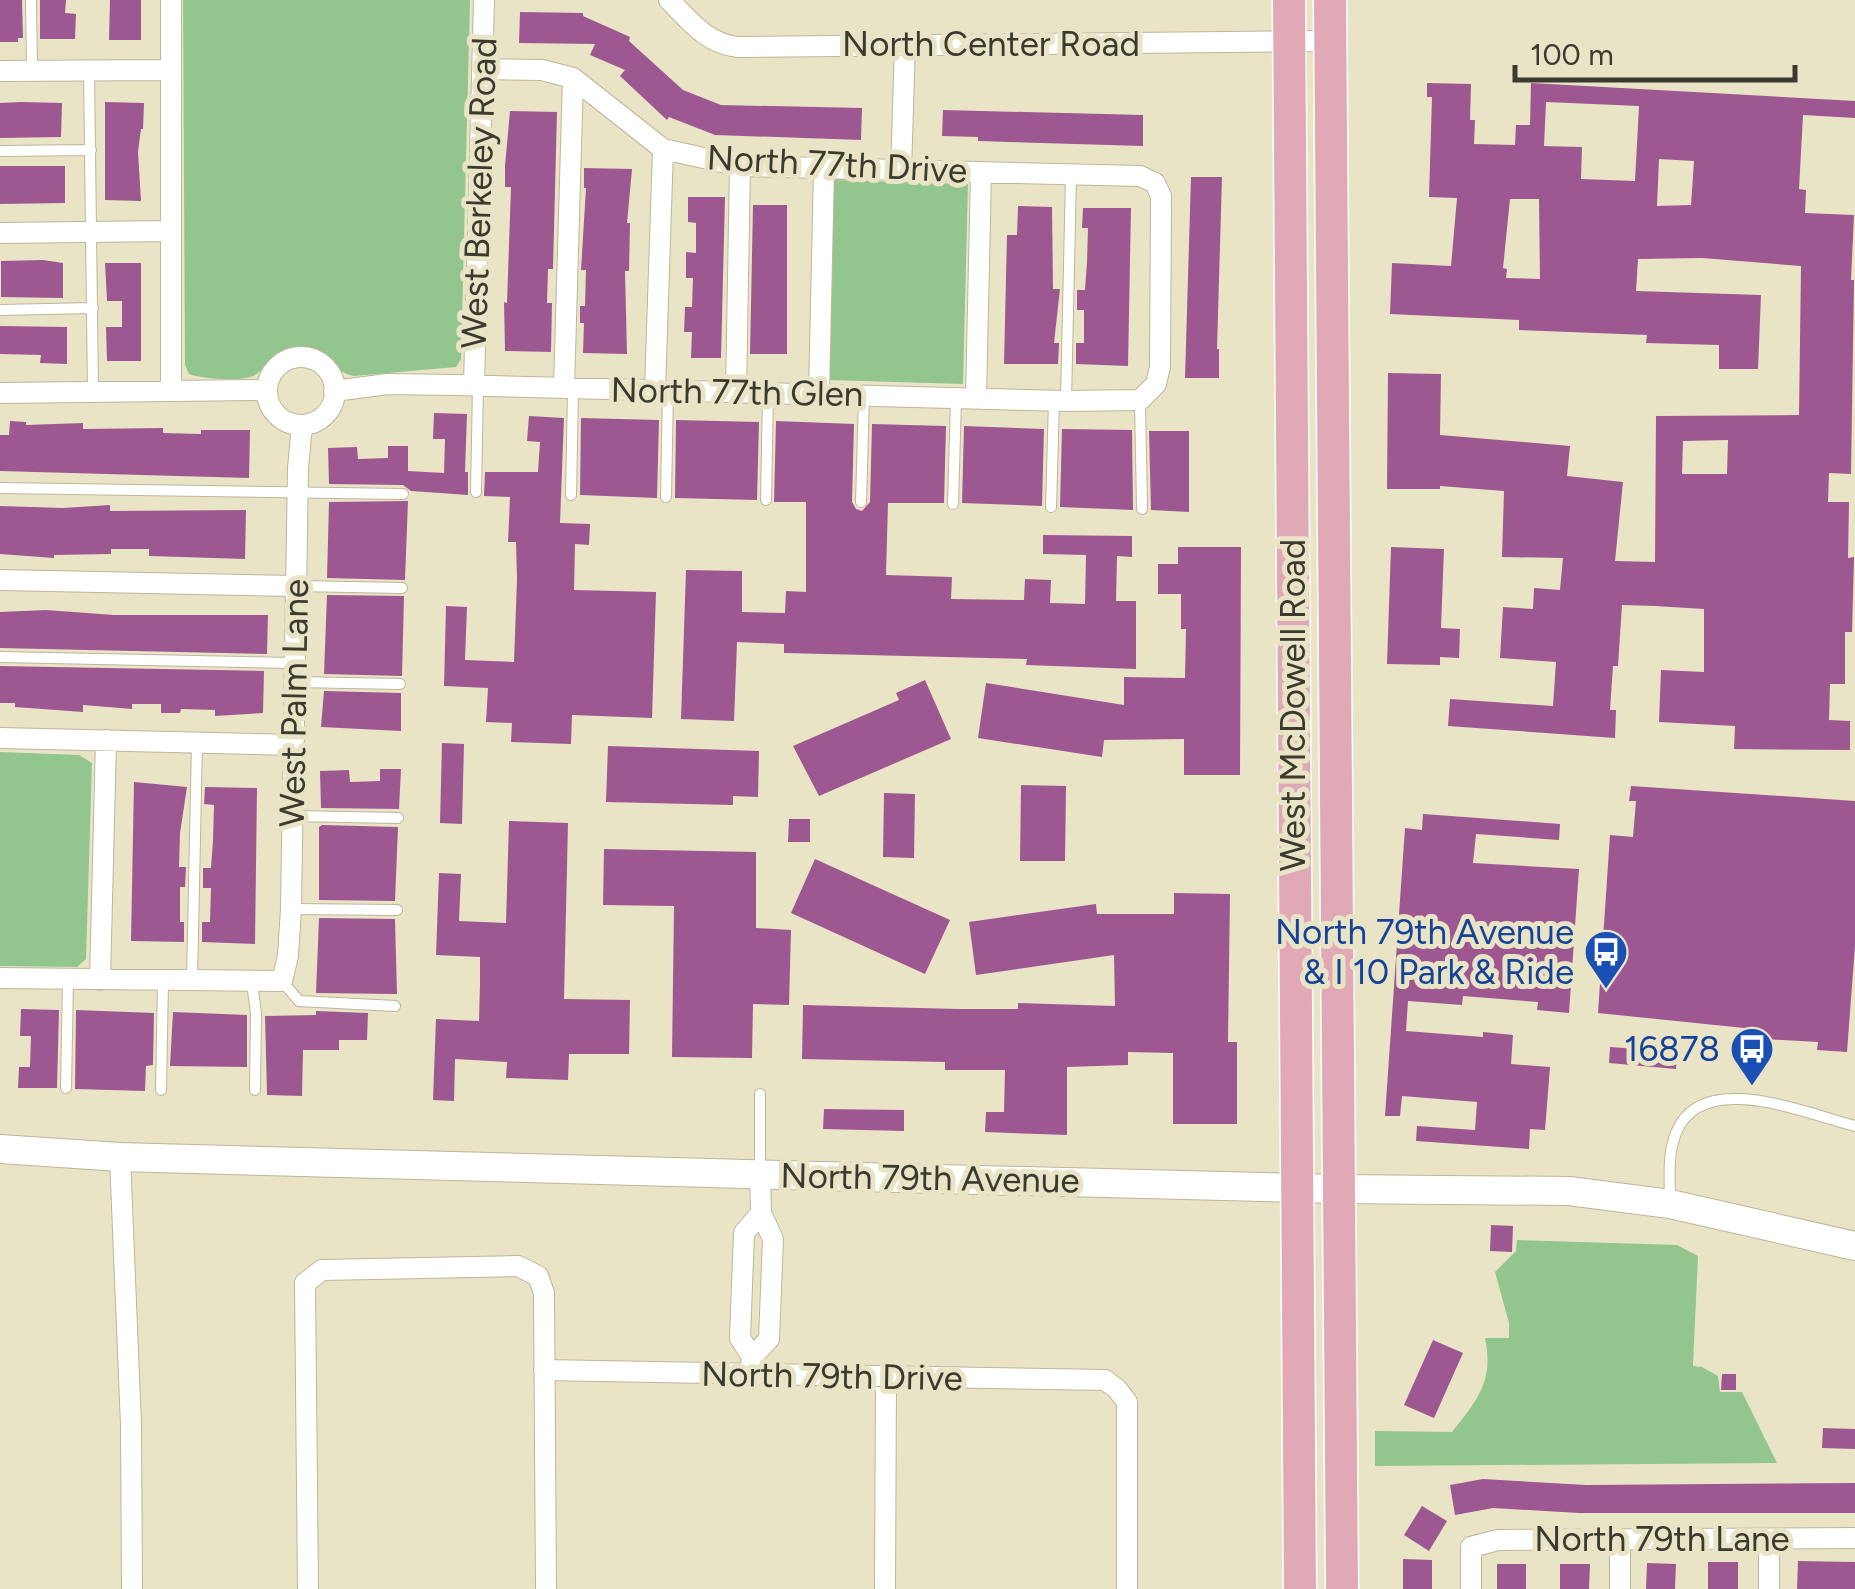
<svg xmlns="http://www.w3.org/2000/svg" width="1855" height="1589" font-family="Figtree,sans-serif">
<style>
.green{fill:#93c68f}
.building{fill:#9d5892;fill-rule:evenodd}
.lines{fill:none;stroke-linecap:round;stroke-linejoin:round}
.lane-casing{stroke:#bdb69b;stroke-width:12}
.street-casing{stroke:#bdb69b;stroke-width:22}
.secondary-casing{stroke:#bdb69b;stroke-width:30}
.primary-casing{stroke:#fff;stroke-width:35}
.lane{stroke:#fff;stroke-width:10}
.street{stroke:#fff;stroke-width:20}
.secondary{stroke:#fff;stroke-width:28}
.primary{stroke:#e1a8b5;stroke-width:32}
.labels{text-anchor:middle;stroke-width:10;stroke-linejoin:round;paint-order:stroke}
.street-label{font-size:35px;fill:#3c3a2f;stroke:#eae4c7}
.transit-label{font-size:35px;fill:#164399;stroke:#eae4c7;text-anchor:end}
</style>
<rect width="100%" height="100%" fill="#eae4c7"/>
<path class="green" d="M183 0H470L461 359 456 367 354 376C333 372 323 350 298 351 279 351 271 363 258 373 247 383 202 379 189 374L185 365Z
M833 180 968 184 963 384 827 380Z
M0 752 79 755 92 763 86 959 77 967 0 966Z
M1517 1240 1677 1245 1698 1256 1693 1366 1702 1367 1718 1376 1720 1392H1742L1777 1463 1375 1466V1431L1452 1432C1478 1399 1494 1381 1485 1338H1509V1323L1495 1272 1516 1251Z"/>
<path class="building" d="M0 0H22L23 38H18V42H0Z
M40 0H66L65 13 76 14 75 39H40Z
M110 0H141V40H109Z
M520 12 583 13V16L630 37 629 41 683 90 721 105 862 108 861 140 715 135 669 117 667 120 620 76 625 70 590 55 595 44 519 43Z
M1427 83 1471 84 1470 120H1475L1474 144 1515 145 1516 125H1530L1531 83 1855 101V118L1803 115 1799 189 1806 190 1805 213 1854 215 1851 280H1854L1851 474 1829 473 1828 502H1849L1848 558 1854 557 1852 632H1845V684H1830L1829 720 1850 721V750L1734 749 1735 726 1659 722 1661 670 1704 672V609L1655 606 1622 605 1618 666H1613L1610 710H1616L1615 738 1448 726 1450 699 1553 706 1556 662 1500 658 1503 607 1533 609 1534 588 1560 590 1563 558 1502 557 1504 491 1440 486V489H1387L1388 373 1441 374 1440 435 1570 446 1567 476 1623 482 1615 561 1655 562 1656 416 1799 415 1801 266 1702 258 1638 259 1636 291 1761 295 1758 369H1719V345L1646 343 1647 335 1519 330V320L1390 314 1392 263 1451 266 1457 198 1429 197 1432 97H1427ZM1546 102 1639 106 1635 181 1581 179 1582 147 1544 146ZM1659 159 1694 161 1691 205 1657 206ZM1510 199H1539L1540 279 1506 278 1507 269 1503 268ZM1728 440 1727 474H1682L1683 441Z
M21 102 62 103 61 137 0 138V103Z
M105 102 144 103 143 129H141L138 152 141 201 105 200Z
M943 110 1143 115V146L978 141V137L942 136Z
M510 111 557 112 553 269H548L547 303H552L551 352 505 351 504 302 507 303 511 187H505V166Z
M0 166H65V203L0 204Z
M584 168 632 169 627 223H630L629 271H625L627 354 583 353 584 323H580V306H585L586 270H581L586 188H584Z
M1191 177H1222L1217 349H1219V378H1185Z
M688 197H725L721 358H691L692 332H684L685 307H692L693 278H686V252L696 253V223L688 222Z
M753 205H787V354H750Z
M1018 206 1052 207 1053 289H1060L1054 343H1059L1058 364H1004L1007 235H1017Z
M1083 208H1131L1128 366 1076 364V343H1084V310H1077V290H1085L1087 262 1088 228H1082Z
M43 260 63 263V298L1 297V261Z
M105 263H141V361H107L106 327H122V301H107Z
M0 326 67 327V364L40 363 41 355 0 354Z
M434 413 467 414 465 472H468V495L411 491 403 485 329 484 328 448 357 447 358 459 388 458V446H408V471L444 473 445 439H433Z
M529 416 564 418 560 523 590 524 589 545 575 544 574 590 656 592 652 718 572 715 571 744 511 742 512 723 486 722 488 688 444 686 446 606 467 607 465 660 514 662 517 579 516 542H508L510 497 484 496 485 472H538L540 442 527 441Z
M581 418 659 420 657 498 580 495Z
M676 420 759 422 757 500 675 498Z
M10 421 26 422V425L83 423V429L163 428V433L201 434V430H250L249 478 0 471V435H9Z
M776 421 854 424 852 502 856 509 862 511 870 502 872 424 946 426 944 503H888L886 575 952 577 951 599 1024 600 1025 579 1051 580 1050 603 1085 604 1086 555 1043 554V535L1132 536V557L1117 556 1116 601H1136V669L1026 665 1027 659 784 653V644L737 642 734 721 681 719 686 570 742 571V612L785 613 786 591 806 592V502H774Z
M964 426 1044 429 1042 506 962 503Z
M1062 429 1132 430 1133 510 1060 507Z
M1149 431H1189V512L1151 510Z
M408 501 405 580 327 578 329 502Z
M110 505V511L246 510 245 559 149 556V549H111V554L54 555V558L0 554V506L63 508Z
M1178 547H1241L1240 775H1184V739L1104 740 1102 757 978 738 986 683 1124 705V677L1185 678 1186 629H1181V594H1158V564H1178Z
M1391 547 1444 549 1441 628 1460 629 1459 658 1440 657V665L1387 664Z
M327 595 404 596 402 676 324 674Z
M46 610 114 615H268L267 654 0 648V612Z
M0 666 264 671 263 713 215 716V710L181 709 180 713H161V704H132V709L83 705V712L15 707V703H0Z
M925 680 951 739 819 796 793 746 899 700 896 693Z
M324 691 401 693V731L321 727Z
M442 743 464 744 462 824 440 823Z
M608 746 759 751 758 797 733 796V805L606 802Z
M380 769H401L399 809 321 808 320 771 349 770 350 782 380 781Z
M134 782 187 787 180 833 179 867H186L185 887H180V922H184V942L131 941Z
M1021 785 1066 786 1065 861H1020Z
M1631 786 1855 801V946L1847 1052 1817 1050 1818 1042 1764 1039V1030L1598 1013 1610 835 1633 837 1636 801H1629Z
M205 787 257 788 255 944 202 942V922H210L211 888H203V868H211L213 840 214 805 204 804Z
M884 793 915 794 914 858 883 857Z
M1423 814 1560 824 1559 840 1476 834 1473 863 1579 869 1569 1013 1537 1010 1538 1002 1463 996 1462 1005 1408 1001 1406 1031 1483 1037V1032L1513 1035 1511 1064 1550 1067 1545 1130 1530 1129 1529 1149 1416 1141 1417 1126 1475 1130 1477 1102 1402 1096 1400 1116H1385L1405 828 1422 830Z
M789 819H810V842H788Z
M509 821 568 823 564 999 630 1000 629 1054H569L568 1080 506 1078 507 1062 455 1059 454 1101 433 1100 436 1019 479 1021 480 984V957L436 955 439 873 461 874 459 921 506 923Z
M322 825 398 827 395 901 319 900V827Z
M604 849 756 852V928L791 930 789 1005 753 1004 752 1058 672 1057 674 906 603 905Z
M815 859 950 920 925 974 791 913Z
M1174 893 1230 894 1228 1042H1237V1124H1173V1053L1128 1052V1065L1067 1067V1135L985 1132 986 1112H1004L1005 1070H945V1062L802 1059 803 1005 958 1009H1018V1003L1115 1006 1114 955 976 975 969 922 1096 904 1097 914H1174Z
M319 918 395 919 397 994 316 993Z
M21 1009 59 1010 57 1088H18L19 1067H30L31 1036H20Z
M76 1010 154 1013 153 1065 146 1066 145 1091 75 1089Z
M316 1011 368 1013 367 1040H339V1050H303L302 1096 267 1095 265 1016 316 1015Z
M173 1012 247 1015V1067L170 1066Z
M1610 1047 1677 1052 1676 1069 1609 1063Z
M824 1109 904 1110V1131L823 1129Z
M1491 1225 1513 1226 1512 1252 1490 1251Z
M1433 1340 1463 1353 1434 1418 1404 1405Z
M1722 1374H1736V1390H1721Z
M1823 1428 1855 1429V1449L1822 1448Z
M1483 1479 1586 1485 1855 1483V1513H1579L1493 1508 1455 1515 1450 1485Z
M1422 1506 1447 1521 1429 1551 1404 1535Z
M1403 1559 1432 1560V1589H1403Z
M1798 1561 1855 1562V1589H1797Z
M1708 1562H1738V1589H1708Z
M1647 1563 1676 1564 1675 1589H1646Z
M1497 1564H1526V1589H1497Z
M1560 1564H1590L1589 1589H1560Z"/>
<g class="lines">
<defs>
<path id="lane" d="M31 0 32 70
M89 71 93 392
M0 151 91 150
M0 310 93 308
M1066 401 1071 175
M1140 401 1142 509
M0 488 403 494
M476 492 478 386
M571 495 573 389
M666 497 668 391
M766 500 768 394
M861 502 864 396
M953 504 956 399
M1051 507 1054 401
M297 586 402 588
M0 657 294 663
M295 682 400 684
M293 816 398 818
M292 909 397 910
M192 981 197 743
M282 981 299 1001 395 1006
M252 983 256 1013 255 1090
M66 1088 68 980
M161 1090 163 982
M760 1094V1173
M1670 1203C1670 1180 1667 1155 1676 1133 1701 1068 1807 1114 1855 1126"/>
<path id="street" d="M669 0C690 21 707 44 738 47L1330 41
M0 71 171 70
M901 171 905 44
M0 233 170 231
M267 391a34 34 0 1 1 68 0a34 34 0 1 1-68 0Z
M474 385 484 0
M564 388 573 78
M655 390 663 149
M171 391V0
M334 391 388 384 455 385 1066 401 1140 400 1156 384 1160 367 1161 196 1155 183 1140 176 740 166 663 149 573 78 542 70 484 69
M736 392 740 166
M0 393 267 390
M819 394 824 169
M976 398 981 172
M0 580 296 586
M0 738 293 745
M0 978 282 981 288 956 291 909 298 468 302 425
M100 980 106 740
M120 1157 131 1425 132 1589
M752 1357 769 1339 773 1239 761 1213 760 1174
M751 1366 752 1357 740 1338 744 1233 761 1213
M544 1370 1105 1380 1117 1389 1127 1402V1589
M1769 1539V1589
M1620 1540V1589
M308 1589 305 1283 322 1270 518 1266 538 1276 544 1293 546 1589
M885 1589 886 1377
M1471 1589V1547L1498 1540 1855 1538"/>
<path id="secondary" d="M0 1149 120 1157 746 1174 1338 1189 1569 1191 1670 1204 1855 1246"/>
<path id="primary" d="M1289 0 1300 1589
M1330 0 1342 1589"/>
</defs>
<use href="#lane" class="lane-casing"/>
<use href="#street" class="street-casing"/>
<use href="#secondary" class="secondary-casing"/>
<use href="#primary" class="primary-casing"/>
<use href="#lane" class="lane"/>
<use href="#street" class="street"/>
<use href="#secondary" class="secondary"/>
<use href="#primary" class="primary"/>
</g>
<defs>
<symbol id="bus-pin" viewBox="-11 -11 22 30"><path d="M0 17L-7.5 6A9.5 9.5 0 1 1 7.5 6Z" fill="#1a4fb4" stroke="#eae4c7"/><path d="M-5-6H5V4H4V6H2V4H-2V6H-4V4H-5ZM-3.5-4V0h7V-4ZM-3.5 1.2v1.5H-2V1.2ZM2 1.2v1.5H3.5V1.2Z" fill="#fff"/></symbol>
</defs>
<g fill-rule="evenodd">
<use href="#bus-pin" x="1581" y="927" width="50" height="68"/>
<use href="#bus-pin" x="1727" y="1024" width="50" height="68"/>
</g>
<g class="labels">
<g class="street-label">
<text x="991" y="56">North Center Road</text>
<text transform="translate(837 164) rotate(3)" y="12">North 77th Drive</text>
<text transform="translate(479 193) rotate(-88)" y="12">West Berkeley Road</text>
<text transform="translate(737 392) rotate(1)" y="12">North 77th Glen</text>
<text transform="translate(294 703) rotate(-89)" y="12">West Palm Lane</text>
<text transform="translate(1293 705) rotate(-90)" y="12">West McDowell Road</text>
<text transform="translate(930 1178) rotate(1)" y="12">North 79th Avenue</text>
<text transform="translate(832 1376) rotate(1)" y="12">North 79th Drive</text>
<text x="1662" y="1551">North 79th Lane</text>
</g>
<g class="transit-label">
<text x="1574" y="944">North 79th Avenue<tspan x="1574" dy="40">&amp; I 10 Park &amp; Ride</tspan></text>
<text x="1720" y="1061">16878</text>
</g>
</g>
<path d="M1515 65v15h280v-15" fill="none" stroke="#3c3a2f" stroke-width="5"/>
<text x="1530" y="65" font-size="30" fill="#3c3a2f" stroke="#eae4c7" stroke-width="8" paint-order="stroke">100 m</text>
</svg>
